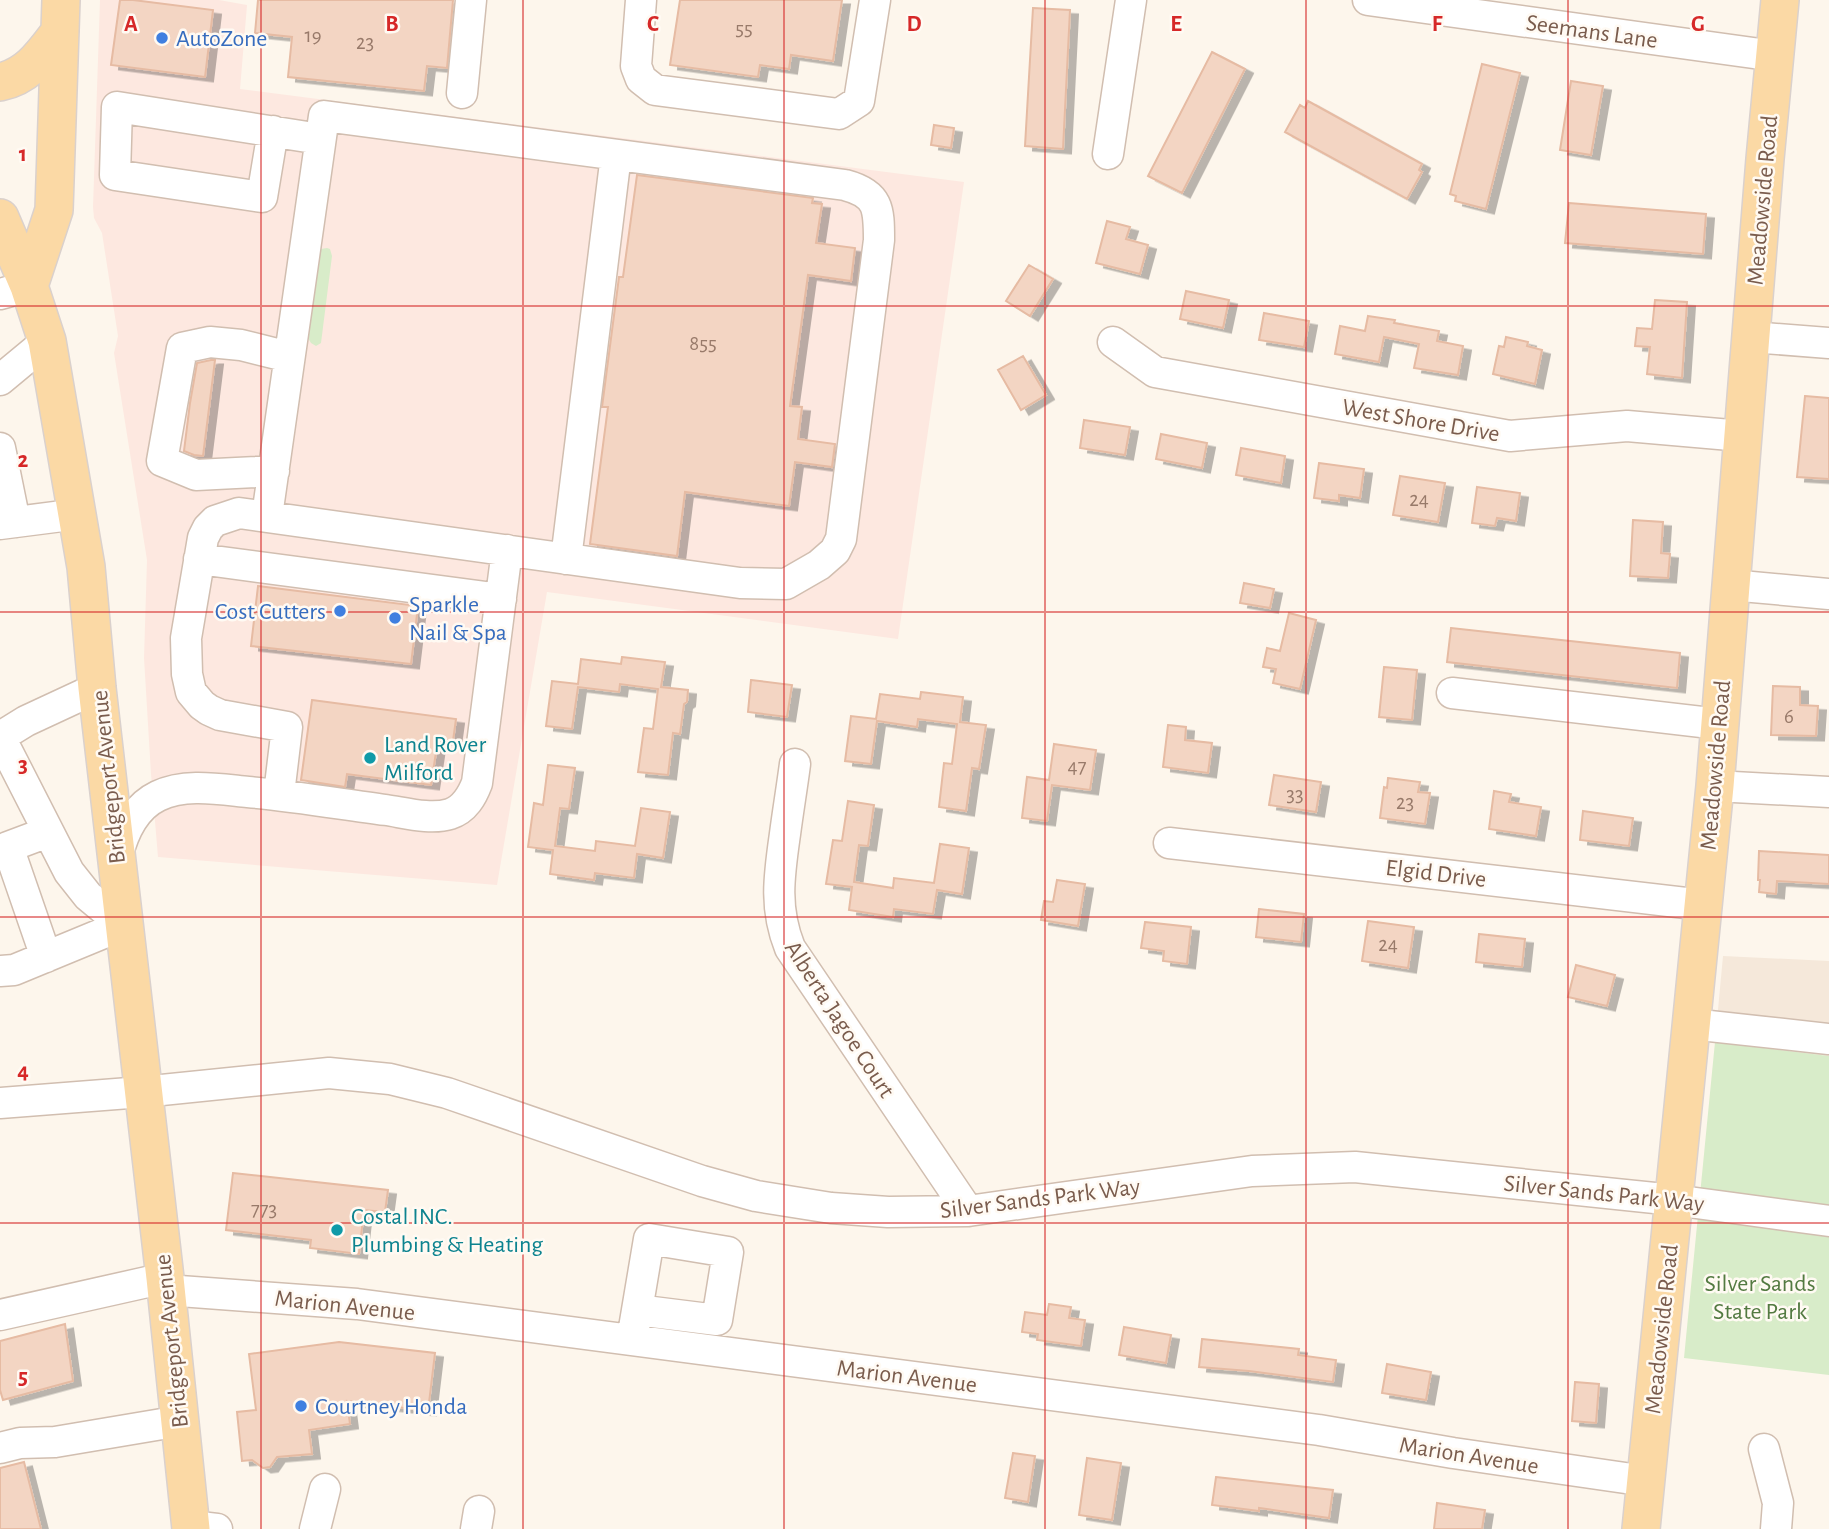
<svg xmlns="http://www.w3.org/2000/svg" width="1829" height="1529" font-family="'Alegreya Sans',sans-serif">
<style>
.residential{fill:#f5e8da}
.commercial{fill:#fde8e0}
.green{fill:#d8ecc9}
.building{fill:#f3d5c3;stroke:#e6bba3;stroke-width:2;filter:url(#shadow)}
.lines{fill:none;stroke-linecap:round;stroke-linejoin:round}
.minor-casing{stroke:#d1beb0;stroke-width:33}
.major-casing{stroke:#dad1cd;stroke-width:40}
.minor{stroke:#fff;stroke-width:30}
.major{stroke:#fbd9a5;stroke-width:37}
.grid{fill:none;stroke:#d62828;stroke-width:2;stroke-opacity:0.55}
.shop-dot{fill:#3f7fe0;stroke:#fffaf3;stroke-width:2.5}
.culture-dot{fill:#0f9aa8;stroke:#fffaf3;stroke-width:2.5}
.labels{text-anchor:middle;stroke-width:5;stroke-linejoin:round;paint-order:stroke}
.number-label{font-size:21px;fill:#987a6a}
.street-label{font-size:24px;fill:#7a5c4d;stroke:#fffaf3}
.shop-label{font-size:24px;fill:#366cbe;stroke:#fffaf3;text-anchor:start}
.culture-label{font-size:24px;fill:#0d838f;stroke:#fffaf3;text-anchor:start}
.park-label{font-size:24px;fill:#537a41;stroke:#fffaf3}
.grid-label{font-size:23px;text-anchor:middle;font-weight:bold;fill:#d62828;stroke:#fffaf3;stroke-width:5;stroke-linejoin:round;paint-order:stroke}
</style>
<defs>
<filter id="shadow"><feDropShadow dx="8" dy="4.5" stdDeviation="0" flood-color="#0004"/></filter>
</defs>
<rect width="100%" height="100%" fill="#fdf6ec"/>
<path class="residential" d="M1723 956 1829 961V1056L1715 1042Z"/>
<path class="commercial" d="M100 0H219L247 5 240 89 964 182 898 639 547 592 497 885 158 857 151 774 144 658 147 560 114 353 118 336 102 233 94 218 93 207Z"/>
<path class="green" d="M327 248 330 249 332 256 321 343 316 346 311 343 308 338 317 255 321 249Z
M1715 1042 1829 1056V1375L1684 1358Z"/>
<path class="building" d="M120 0H133L213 10 205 77 111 65Z
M258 0H453L447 68 427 66 424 91 288 77 292 37 255 33Z
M680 0H842L833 61 791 55 789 69 760 65 758 77 670 65Z
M1033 8 1070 10 1063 149 1025 146Z
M1212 52 1245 69 1182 193 1148 176Z
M1482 64 1520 73 1486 209 1455 201 1456 196 1450 194Z
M1571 81 1603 86 1591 155 1560 150Z
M1308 101 1422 164 1419 170 1422 172 1407 199 1285 132 1300 105 1305 108Z
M934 125 954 128 951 148 931 145Z
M637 175 813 198 812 203 822 204 816 243 855 248 851 281 808 275 790 406 802 407 798 439 835 444 832 467 795 462 789 506 685 492 677 556 590 544 608 407H602L619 277H623Z
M1569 203 1706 214 1703 254 1565 243Z
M1107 221 1130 227 1126 239 1148 245 1140 274 1096 263Z
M1029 265 1053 279 1030 316 1006 301Z
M1186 291 1229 300 1223 328 1180 319Z
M1655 300 1687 302 1682 378 1647 374 1650 347 1635 346 1637 328 1652 329Z
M1264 313 1309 321 1304 347 1259 340Z
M1368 316 1395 320 1394 323 1439 331 1437 341 1463 346 1458 375 1414 368 1419 344 1384 337 1379 362 1335 354 1340 326 1365 331Z
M1506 337 1528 342 1527 346 1542 350 1535 384 1493 374 1499 346 1504 347Z
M1023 356 1046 395 1021 410 998 370Z
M211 360H215L203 456 194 455 184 451 190 403 197 363Z
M1805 396 1829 398V479L1797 477Z
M1084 420 1130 427 1125 455 1080 448Z
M1161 434 1207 443 1202 468 1156 459Z
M1241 448 1285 456 1281 483 1236 475Z
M1319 463 1364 469 1360 498 1339 495V501L1314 498Z
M1400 476 1445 483 1438 522 1393 515Z
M1477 487 1520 493 1516 521 1497 518 1495 526 1472 523Z
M1633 520 1663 522 1661 553 1670 554 1668 578 1630 576Z
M1244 583 1274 589 1270 608 1240 603Z
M258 586 418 606 411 664 251 646Z
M1289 613 1316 620 1300 689 1273 683 1276 669 1263 667 1267 648 1280 651Z
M1451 628 1680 653 1677 688 1447 662Z
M622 657 665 662 661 687 688 690 687 702 684 704 680 734 673 733 668 775 638 772 644 728 653 729 658 689 620 684 619 692 578 687 572 729 546 726 552 681 578 684 581 659 621 664Z
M1384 667 1417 670 1412 720 1379 717Z
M751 680 792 685 787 717 748 712Z
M1773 686 1800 687V705L1818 706 1816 736 1771 735Z
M921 692 963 697 960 722 986 725 979 769 972 768 966 811 939 807 944 763 952 764 957 724 918 719 917 727 877 721 871 764 845 761 851 716 876 719 880 694 920 699Z
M312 700 456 719 453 741 438 739 431 785 347 774 345 787 301 780Z
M1168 725 1186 727 1185 740 1212 743 1208 773 1163 767Z
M1054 744 1096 750 1090 790 1052 785 1047 821 1022 818 1027 777 1049 780Z
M548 765 575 768 569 809 560 808 555 846 595 851 596 841 635 846 641 808 670 812 663 858 637 854 634 878 595 873 594 880 550 874 553 850 528 847 534 803 543 805Z
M1274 775 1321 782 1316 812 1269 805Z
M1388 778 1420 782 1418 792 1430 793 1425 824 1380 818 1384 787 1387 788Z
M1494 791 1511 794 1509 802 1541 807 1536 836 1489 829Z
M848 801 874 805 868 846 859 845 854 882 893 888 894 878 934 883 940 844 969 848 962 894 937 890 933 914 894 909 893 917 849 910 852 887 826 884 833 840 842 841Z
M1583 811 1633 818 1629 846 1580 840Z
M1759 851 1829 855V884L1777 881 1776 894 1759 892 1760 880H1758Z
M1057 880 1085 884 1078 926 1041 920 1044 901 1053 902Z
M1259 909 1304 914 1301 942 1256 937Z
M1368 921 1414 927 1408 968 1362 961Z
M1145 922 1191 927 1187 964 1163 961 1164 951 1141 948Z
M1479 934 1525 939 1522 967 1476 962Z
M1576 965 1615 975 1607 1006 1568 997Z
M233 1173 388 1190 385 1212 364 1210 359 1254 310 1248 311 1240 226 1230Z
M1049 1304 1071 1307 1069 1318 1085 1320 1081 1346 1037 1340 1038 1334 1022 1332 1025 1312 1047 1315Z
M65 1324 73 1381 3 1400 0 1390V1341Z
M1124 1327 1171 1335 1166 1363 1119 1355Z
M1202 1339 1299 1349 1298 1355 1336 1360 1333 1382 1249 1371 1199 1367Z
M339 1342 435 1353 428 1411 347 1401 350 1424 309 1430 312 1454 277 1457 270 1467 263 1468 252 1460 242 1461 237 1412 256 1410 249 1354Z
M1387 1364 1431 1372 1426 1400 1382 1393Z
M1575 1382 1599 1384 1596 1423 1572 1421Z
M1013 1453 1035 1456 1028 1502 1005 1498Z
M1087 1458 1121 1463 1112 1520 1079 1515Z
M24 1462 41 1529H0V1468Z
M1216 1477 1333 1490 1329 1518 1259 1508V1511L1212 1505Z
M1437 1503 1485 1510 1482 1529H1434Z"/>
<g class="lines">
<defs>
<path id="minor" d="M641 0 636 66 641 79 655 90 839 114 859 101 875 0
M1368 0 1775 56
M462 93 471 0
M273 131 262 197 115 175 117 107 320 139
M1108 154 1131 0
M0 294 29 286
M1751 337 1829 343
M1113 342 1155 372 1510 436 1627 426 1742 436
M0 380 47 341
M0 448 15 522
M274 471 196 475 162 461 182 348 210 342 241 345 289 357
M267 516 324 116 845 185C879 194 879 209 879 240L841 539 835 551 819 565 786 584 740 583 239 513 215 521 208 528 203 538 186 638 187 674 191 692 202 705 209 710 220 715 287 727 279 794
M0 524 78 514
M199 559 501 599
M566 559 616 155
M1730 585 1829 594
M1452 693 1719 724
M0 737 69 872 88 896 123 925 14 970 0 971
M0 737 26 721 97 688
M795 764C792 787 788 811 785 834 779 876 774 908 790 948L968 1211
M1715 786 1829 792
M1169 843 1703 905
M117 857C123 833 135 807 158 796 185 783 218 789 248 792 294 796 340 804 386 810 406 813 431 820 450 814 465 809 472 796 477 783L507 550
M46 957 8 847 48 832
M1691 1024 1829 1039
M0 1103 142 1092 329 1073 390 1079 447 1093 702 1181 756 1196 831 1208 888 1212 968 1211 1252 1171 1355 1167 1674 1200 1829 1221
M166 1290 357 1304 1319 1430 1453 1453 1646 1481
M0 1315 165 1278
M632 1340 649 1239 728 1252 717 1320 637 1310
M0 1448 20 1443 55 1442 180 1421
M1764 1449 1778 1503 1776 1529
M191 1526 217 1529
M315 1529 325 1489
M476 1529 479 1511"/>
<path id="major" d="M0 82C29 76 43 54 60 32
M0 218 29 286 47 341 86 567 97 688 165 1278 191 1529
M29 286 54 210 61 0
M1641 1529 1715 786 1765 159 1780 0"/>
</defs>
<use href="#minor" class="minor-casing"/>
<use href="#major" class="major-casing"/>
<use href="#minor" class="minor"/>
<use href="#major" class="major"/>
</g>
<path class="grid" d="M261 0V1529M523 0V1529M784 0V1529M1045 0V1529M1306 0V1529M1568 0V1529M0 306H1829M0 612H1829M0 917H1829M0 1223H1829"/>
<g class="shop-dot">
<circle cx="162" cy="38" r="7"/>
<circle cx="340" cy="611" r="7"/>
<circle cx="395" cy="618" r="7"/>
<circle cx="301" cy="1406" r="7"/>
</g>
<g class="culture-dot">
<circle cx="370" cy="758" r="7"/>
<circle cx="337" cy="1230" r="7"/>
</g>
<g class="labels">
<g class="number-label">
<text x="744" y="35">55</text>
<text x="313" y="42">19</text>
<text x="365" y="49">23</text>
<text x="703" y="350">855</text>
<text x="1419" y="506">24</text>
<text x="1789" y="723">6</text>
<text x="1077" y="773">47</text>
<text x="1295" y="801">33</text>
<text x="1405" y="809">23</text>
<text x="1388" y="951">24</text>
<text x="264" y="1216">773</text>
</g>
<g class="street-label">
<text transform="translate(1592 31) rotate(8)" y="8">Seemans Lane</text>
<text transform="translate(1762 200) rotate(-85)" y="8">Meadowside Road</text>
<text transform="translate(1421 420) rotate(10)" y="8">West Shore Drive</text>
<text transform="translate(1715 765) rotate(-85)" y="8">Meadowside Road</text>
<text transform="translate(108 777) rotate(-96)" y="8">Bridgeport Avenue</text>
<text transform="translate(1436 873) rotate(7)" y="8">Elgid Drive</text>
<text transform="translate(840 1019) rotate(57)" y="8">Alberta Jagoe Court</text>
<text transform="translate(1604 1193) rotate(6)" y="8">Silver Sands Park Way</text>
<text transform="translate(1040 1198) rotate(-7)" y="8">Silver Sands Park Way</text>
<text transform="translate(345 1305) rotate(6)" y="8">Marion Avenue</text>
<text transform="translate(1661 1329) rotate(-84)" y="8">Meadowside Road</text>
<text transform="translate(171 1341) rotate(-96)" y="8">Bridgeport Avenue</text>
<text transform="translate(907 1376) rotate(7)" y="8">Marion Avenue</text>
<text transform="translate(1469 1455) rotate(9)" y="8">Marion Avenue</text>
</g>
<g class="shop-label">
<text x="176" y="46">AutoZone</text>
<text x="409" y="612">Sparkle<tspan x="409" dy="28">Nail &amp; Spa</tspan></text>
<text x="326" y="619" text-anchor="end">Cost Cutters</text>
<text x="315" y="1414">Courtney Honda</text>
</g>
<g class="culture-label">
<text x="384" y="752">Land Rover<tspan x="384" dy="28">Milford</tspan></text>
<text x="351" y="1224">Costal INC.<tspan x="351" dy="28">Plumbing &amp; Heating</tspan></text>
</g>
<g class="park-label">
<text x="1760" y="1291">Silver Sands<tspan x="1760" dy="28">State Park</tspan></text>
</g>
</g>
<g class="grid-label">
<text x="131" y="31">A</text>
<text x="392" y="31">B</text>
<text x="653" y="31">C</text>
<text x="914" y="31">D</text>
<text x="1176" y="31">E</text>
<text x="1437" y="31">F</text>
<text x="1698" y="31">G</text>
<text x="23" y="161">1</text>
<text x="23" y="467">2</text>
<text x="23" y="772">3</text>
<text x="23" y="1078">4</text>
<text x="23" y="1384">5</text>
</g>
</svg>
